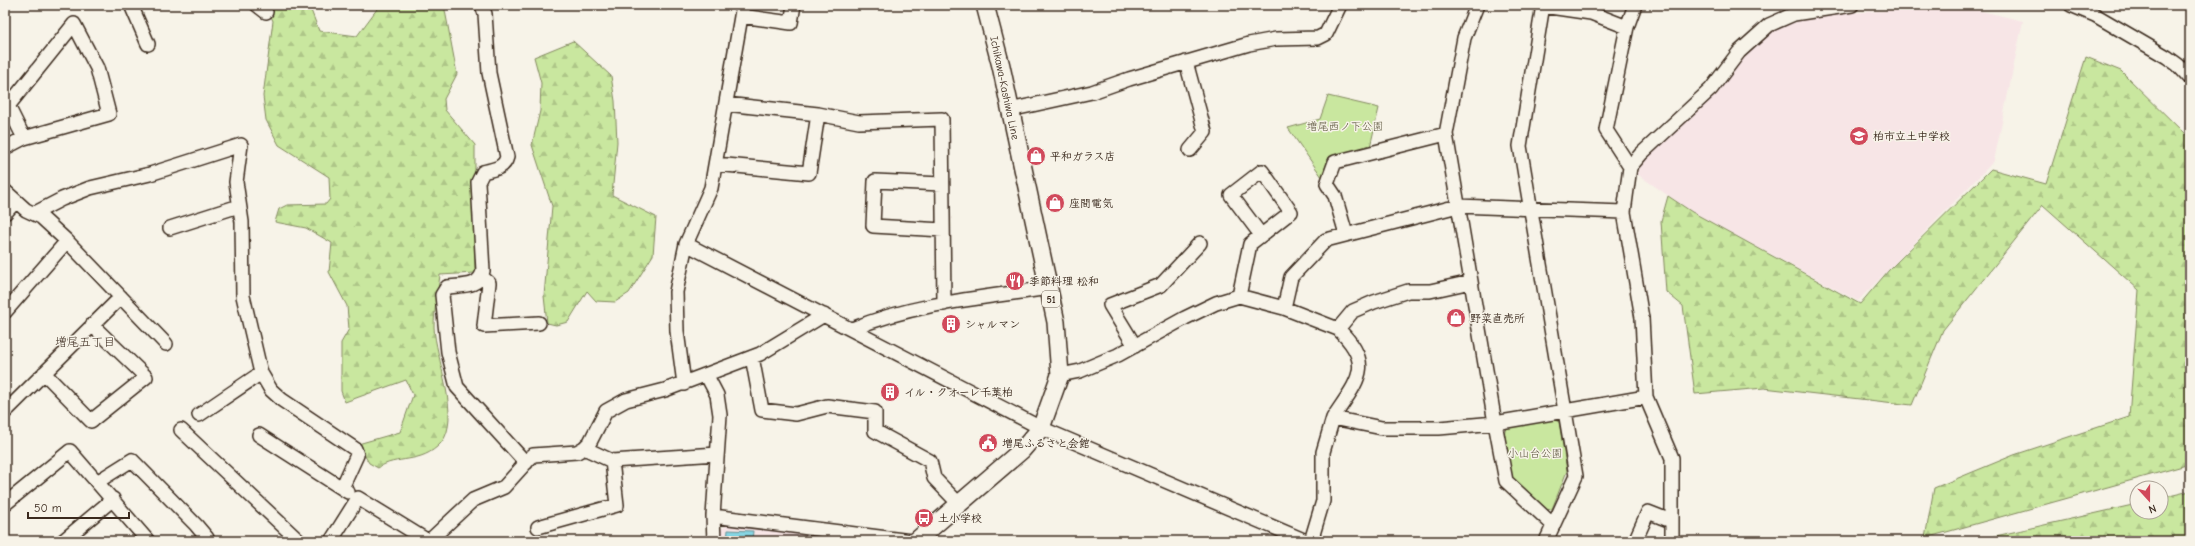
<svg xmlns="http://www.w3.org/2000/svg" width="2195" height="546" font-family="'Comic Neue','Klee One',sans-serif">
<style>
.built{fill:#f7e5e6}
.green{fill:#c9e79f;stroke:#82885e}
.forest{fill:url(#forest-firs);stroke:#82885e}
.water{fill:url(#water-ripples);stroke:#689194}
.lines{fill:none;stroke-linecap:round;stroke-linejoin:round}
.minor-casing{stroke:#3b2a1e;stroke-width:16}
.major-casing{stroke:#3b2a1e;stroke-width:20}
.minor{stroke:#f7f3e8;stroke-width:13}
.major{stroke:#f7f3e8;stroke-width:17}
.labels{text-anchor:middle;stroke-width:3;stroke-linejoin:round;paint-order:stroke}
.shield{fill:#f7f3e8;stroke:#73665b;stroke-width:1}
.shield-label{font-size:10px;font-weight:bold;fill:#3b2a1e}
.street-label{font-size:11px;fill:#3b2a1e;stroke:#f7f3e8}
.park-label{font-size:11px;fill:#575038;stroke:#f7f3e8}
.poi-label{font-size:11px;font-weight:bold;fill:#3b2a1e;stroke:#f7f3e8;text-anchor:start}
.neighbourhood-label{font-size:12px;fill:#3b2a1e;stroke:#f7f3e8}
</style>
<defs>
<pattern id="forest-firs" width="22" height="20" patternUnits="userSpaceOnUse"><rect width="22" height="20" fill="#c9e79f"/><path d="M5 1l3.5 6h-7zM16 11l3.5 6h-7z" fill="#aec688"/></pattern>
<pattern id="water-ripples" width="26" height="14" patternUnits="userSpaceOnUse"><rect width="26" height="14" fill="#86d5e3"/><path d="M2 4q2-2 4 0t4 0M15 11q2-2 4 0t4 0" fill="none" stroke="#75b7c2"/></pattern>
</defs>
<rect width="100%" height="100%" fill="#f7f3e8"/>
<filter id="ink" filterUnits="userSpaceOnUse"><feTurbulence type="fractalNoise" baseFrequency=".025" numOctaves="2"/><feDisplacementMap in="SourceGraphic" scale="8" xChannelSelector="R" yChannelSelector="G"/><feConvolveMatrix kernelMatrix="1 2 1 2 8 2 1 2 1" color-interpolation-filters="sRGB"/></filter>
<g filter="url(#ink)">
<path class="built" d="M1961 6 2023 21 1994 161 1858 301 1692 212 1637 174 1644 159 1712 98 1741 60 1771 32 1798 21 1847 13Z
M728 525 864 541H721V529Z"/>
<path class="green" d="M1328 96 1379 108 1370 147 1329 157 1322 177 1288 128 1320 119Z
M1553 419 1559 422 1567 471 1552 509 1545 510 1514 481C1507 469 1501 441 1506 427Z"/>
<path class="forest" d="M266 5H309L319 31 357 36 380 5H444L457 74 444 99 445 110 475 145V273L440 275C438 292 434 310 434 327 435 356 462 419 441 443 421 465 396 455 378 468L369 463 358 444 400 432 413 395 406 380 345 402 341 391V343L349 329 347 306 329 272 332 243 306 228 275 222 279 209 287 205 326 204 330 199 329 177 279 145 266 120 263 96 273 21Z
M573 41 611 76 615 101 617 142 612 195 656 217 653 255 629 293 615 302 596 301 587 291 568 322 556 325 547 323 544 296 552 206 532 145 540 111 541 83 534 57Z
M2086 57 2121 71 2190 139V464L1925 538 1934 488 2014 455 2129 417 2139 290 2043 205 1943 330 1912 405 1764 388 1695 394 1683 306 1666 292 1661 221 1668 196 1692 212 1860 304 1889 270 1991 169 2046 184Z
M2190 491V541L1978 540 2137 504V512H2161V498Z"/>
<path class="water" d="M728 530 753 531 752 541H727Z"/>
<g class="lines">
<defs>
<path id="minor" d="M131 5 148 44
M257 5 266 12
M482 5 485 14 489 73 507 157C504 169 493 169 483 172L478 182 483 271C479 288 462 285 447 287L442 295 448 352 457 387 526 463
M1477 5 1464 38 1446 134 1495 423 1646 397
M1543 5 1520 146 1576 476 1546 541
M2071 5 2095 15 2167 57 2178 65 2190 78
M1543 6 1591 13 1627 27 1606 130 1630 167
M741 16 791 23 794 5
M1627 27 1635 5
M1186 62 1205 132 1190 150
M1009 110 1092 92 1129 79 1249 44 1276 39 1318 38 1326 34 1340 5
M818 114 859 122 942 119 944 304
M5 148 24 138 109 114 97 68 74 24 8 106 24 138
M716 164 809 173 818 114 726 104
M942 184 875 181 873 226 943 230
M5 191 26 210 41 217 67 241 166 344
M5 213 16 201
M35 213 62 199 90 188 150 174 241 145 236 182 242 222 243 296 261 373 199 415
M170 228 239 206
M1346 234 1335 196 1327 184 1335 162 1446 134
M686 244 1041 428 1306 541
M482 277 489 283 484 326 539 323
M1239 296 1250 244 1291 212 1262 171 1231 195 1261 235
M1284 308 1291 277 1326 240 1458 206 1624 212
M5 312 67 241
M852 329C915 303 982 298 1049 288
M1135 346 1110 305 1161 285 1200 243
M752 357 762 410 796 414 827 406 875 412V431L930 461 934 478 959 504
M44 373 91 421 146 377 92 325
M261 373 271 390 282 400 355 449 357 455 342 488
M1060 375 1080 371 1118 355 1185 318 1216 303 1239 296 1284 308 1338 329 1353 311 1374 302 1408 291H1430L1471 282
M707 376 717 395 720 415 713 516
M684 384 677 331 676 292 686 244 711 188 743 5
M5 412 121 297
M1333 418C1357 381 1376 365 1338 329
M181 430 299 541
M259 435 348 492
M584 448 612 461 717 454
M97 482 132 460 196 525 207 538 203 541
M5 504 70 451 148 541
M538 527 617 505 612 461
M63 541 113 499
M331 541 358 498 428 541
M429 541 473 500 504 487 533 455 577 452 584 448 590 442 606 411 626 400 665 390 760 354 824 315
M714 541 713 516 911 541
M1311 541 1323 501V452L1333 418 1382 428H1439L1495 423 1506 481 1553 525
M1635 541 1648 512 1671 521
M1672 541V458L1646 397 1642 318 1624 212 1630 167 1641 154 1711 89 1739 52 1769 25 1794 14 1852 5"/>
<path id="major" d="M916 541 1022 450 1041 428 1060 375 1056 322 1001 66 985 5"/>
</defs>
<use href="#minor" class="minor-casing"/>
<use href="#major" class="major-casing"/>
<use href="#minor" class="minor"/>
<use href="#major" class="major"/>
</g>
</g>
<defs>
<symbol id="school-disc" viewBox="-11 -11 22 22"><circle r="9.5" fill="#d1495b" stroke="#f7f3e8"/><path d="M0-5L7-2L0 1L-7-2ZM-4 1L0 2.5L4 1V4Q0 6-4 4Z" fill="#fff"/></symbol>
<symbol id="shop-disc" viewBox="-11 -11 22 22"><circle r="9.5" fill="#d1495b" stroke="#f7f3e8"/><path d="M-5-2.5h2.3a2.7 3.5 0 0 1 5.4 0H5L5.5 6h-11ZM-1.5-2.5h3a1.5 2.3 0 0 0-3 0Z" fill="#fff"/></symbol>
<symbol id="restaurant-disc" viewBox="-11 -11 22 22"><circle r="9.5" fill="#d1495b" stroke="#f7f3e8"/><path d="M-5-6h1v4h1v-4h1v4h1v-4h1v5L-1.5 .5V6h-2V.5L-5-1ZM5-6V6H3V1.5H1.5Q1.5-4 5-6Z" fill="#fff"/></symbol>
<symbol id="building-disc" viewBox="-11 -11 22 22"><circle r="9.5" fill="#d1495b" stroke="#f7f3e8"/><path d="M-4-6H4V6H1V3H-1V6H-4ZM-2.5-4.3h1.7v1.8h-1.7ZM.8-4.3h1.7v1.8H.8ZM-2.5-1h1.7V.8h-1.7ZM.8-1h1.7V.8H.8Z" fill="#fff"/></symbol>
<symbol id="civic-disc" viewBox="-11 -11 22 22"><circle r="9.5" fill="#d1495b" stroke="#f7f3e8"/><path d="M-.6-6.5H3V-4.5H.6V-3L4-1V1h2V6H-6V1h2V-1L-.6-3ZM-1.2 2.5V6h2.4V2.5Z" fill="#fff"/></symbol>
<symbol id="bus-disc" viewBox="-11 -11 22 22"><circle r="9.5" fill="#d1495b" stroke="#f7f3e8"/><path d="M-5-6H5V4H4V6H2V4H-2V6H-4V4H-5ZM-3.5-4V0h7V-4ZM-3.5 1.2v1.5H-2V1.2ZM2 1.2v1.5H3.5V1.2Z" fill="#fff"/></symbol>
</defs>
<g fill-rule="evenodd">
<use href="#school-disc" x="1848" y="125" width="22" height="22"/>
<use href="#shop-disc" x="1025" y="145" width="22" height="22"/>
<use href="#shop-disc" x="1044" y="192" width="22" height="22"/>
<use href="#restaurant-disc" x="1004" y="270" width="22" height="22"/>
<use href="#shop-disc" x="1445" y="307" width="22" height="22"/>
<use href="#building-disc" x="940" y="313" width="22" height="22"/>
<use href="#building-disc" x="879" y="381" width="22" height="22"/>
<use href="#civic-disc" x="977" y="432" width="22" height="22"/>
<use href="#bus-disc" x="913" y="507" width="22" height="22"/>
</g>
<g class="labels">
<rect class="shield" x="1042" y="291" width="18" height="16" rx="3"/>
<g class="shield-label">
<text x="1051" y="303">51</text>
</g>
<g class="street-label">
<text transform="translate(1005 88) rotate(78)" y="4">Ichikawa-Kashiwa Line</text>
</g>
<g class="park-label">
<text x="1345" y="130">増尾西ノ下公園</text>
<text x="1535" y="457">小山台公園</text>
</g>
<g class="poi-label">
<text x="1873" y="140">柏市立土中学校</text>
<text x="1050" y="160">平和ガラス店</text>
<text x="1069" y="207">座間電気</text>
<text x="1029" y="285">季節料理 松和</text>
<text x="1470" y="322">野菜直売所</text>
<text x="965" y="328">シャルマン</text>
<text x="904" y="396">イル・クオーレ千葉柏</text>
<text x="1002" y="447">増尾ふるさと会館</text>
<text x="938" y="522">土小学校</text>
</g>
<g class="neighbourhood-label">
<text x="85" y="346">増尾五丁目</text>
</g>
</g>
<rect width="2195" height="546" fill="none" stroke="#f7f3e8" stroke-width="20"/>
<rect x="10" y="10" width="2175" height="526" fill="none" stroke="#3b2a1e" stroke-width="1.5" filter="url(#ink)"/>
<g transform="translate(2149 500) rotate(159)"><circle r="19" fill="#f7f3e8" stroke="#aca397"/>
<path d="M0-3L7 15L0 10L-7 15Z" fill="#d1495b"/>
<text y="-6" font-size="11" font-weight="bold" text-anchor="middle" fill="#3b2a1e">N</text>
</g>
<path d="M28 512v6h101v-6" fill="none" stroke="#3b2a1e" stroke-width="2"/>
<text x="34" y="512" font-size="12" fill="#3b2a1e" stroke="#f7f3e8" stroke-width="3" paint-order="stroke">50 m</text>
</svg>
